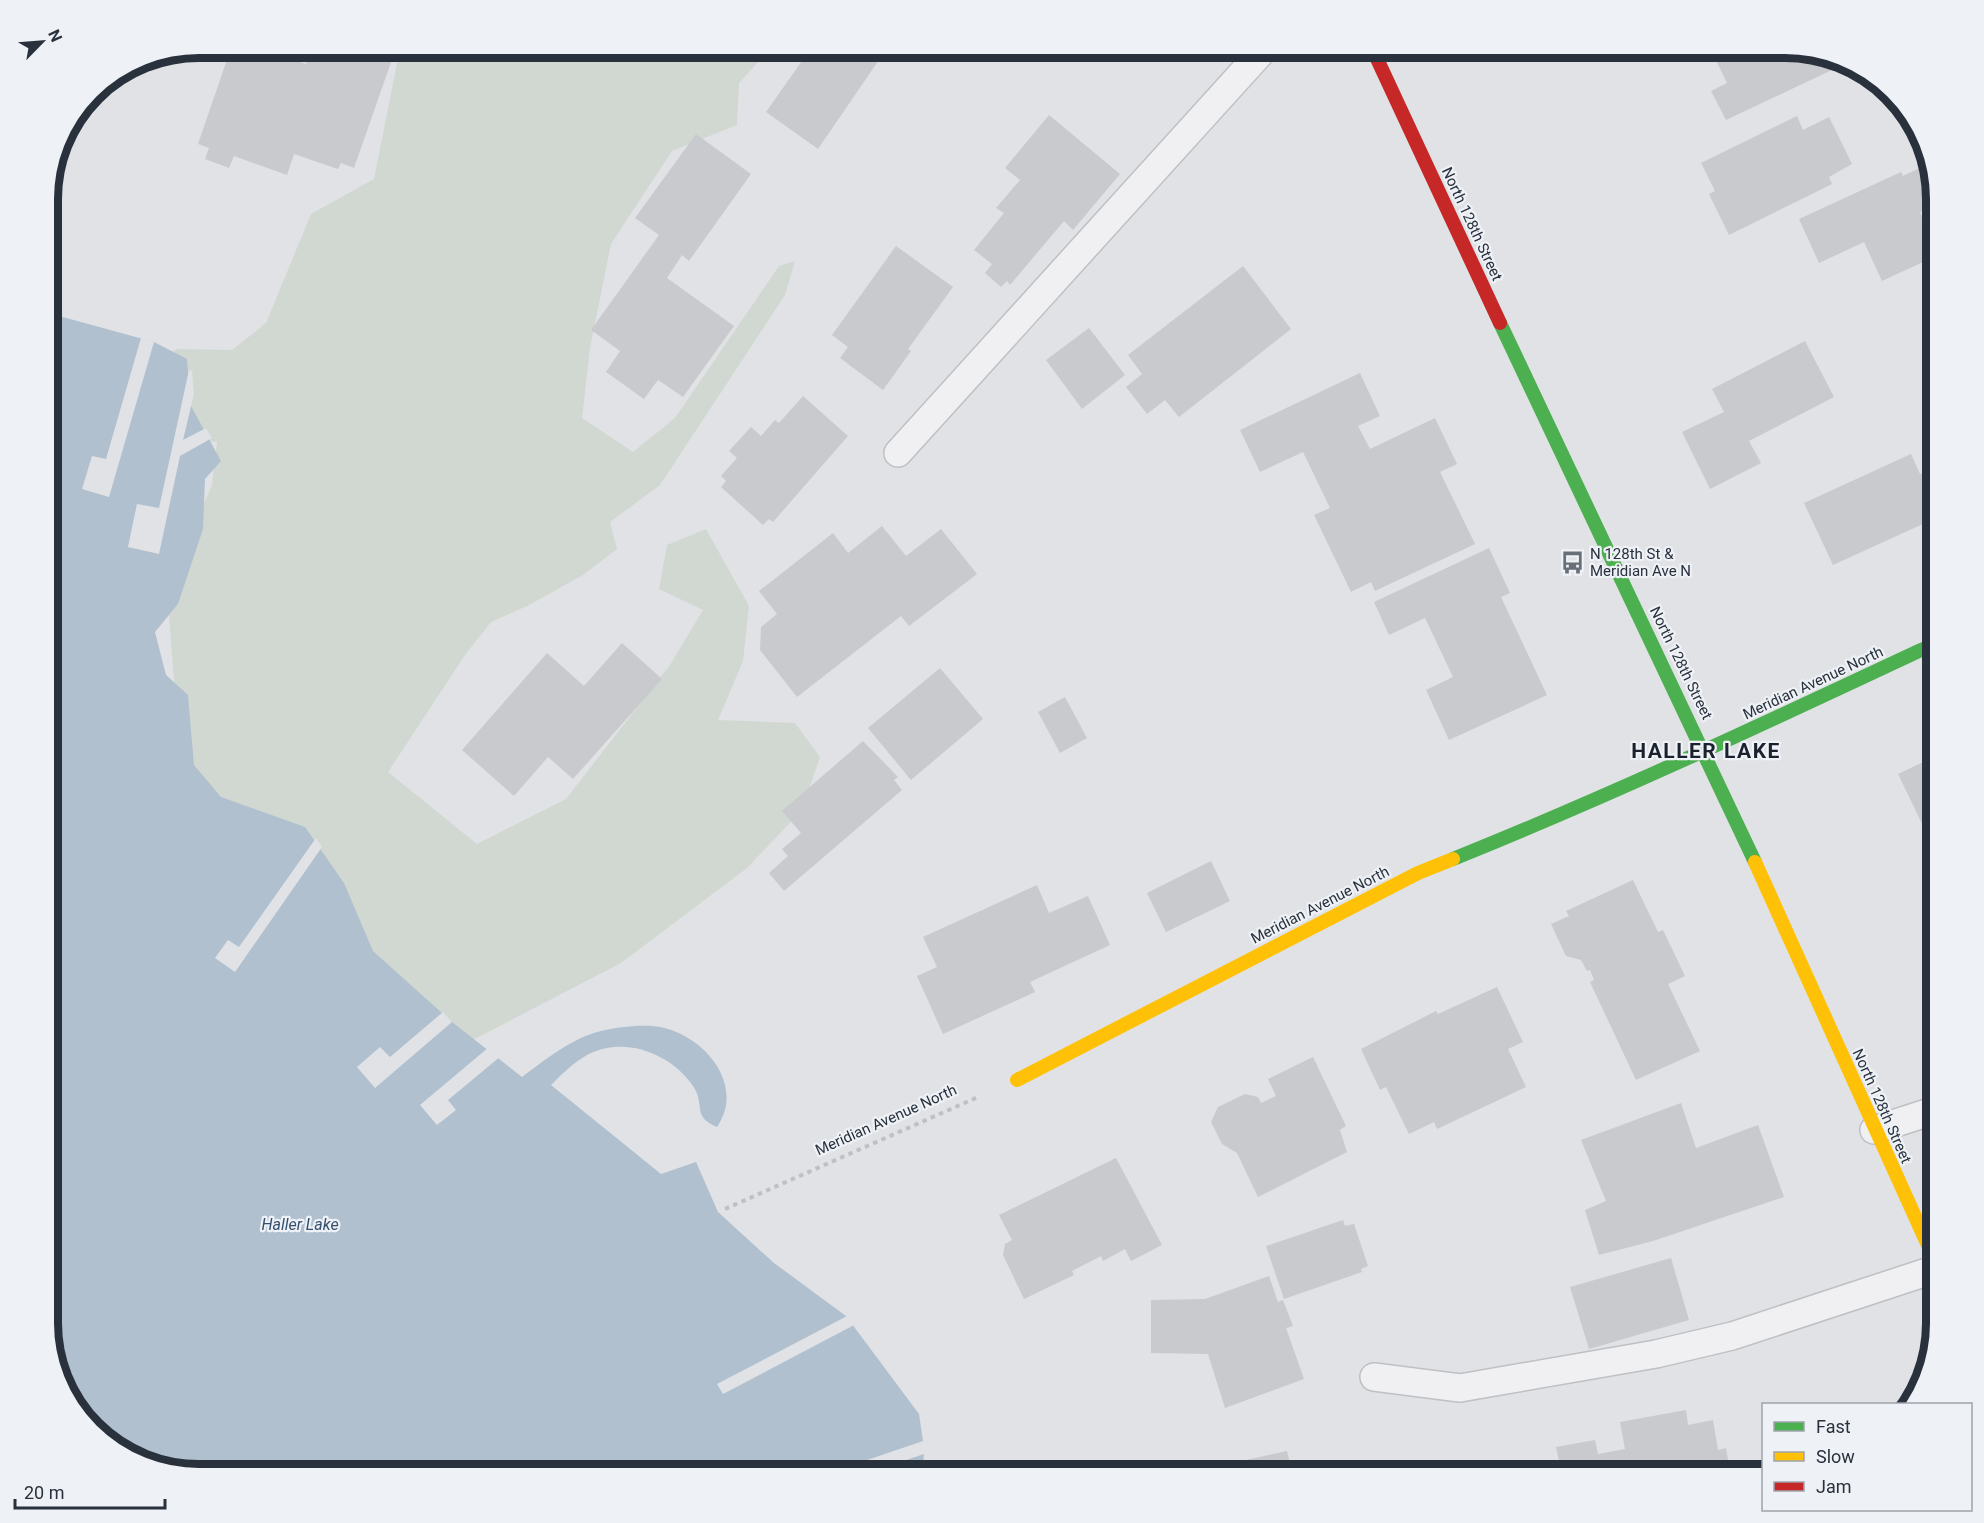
<svg xmlns="http://www.w3.org/2000/svg" width="1984" height="1523" font-family="Roboto,sans-serif">
<style>
.green{fill:#d1d8d1}
.water{fill:#b0c0cf}
.pier{fill:#e0e2e5}
.building{fill:#c8cacd}
.lines{fill:none;stroke-linecap:round;stroke-linejoin:round}
.lane-casing{stroke:#bec0c3;stroke-width:30}
.path{stroke:#bec1c4;stroke-width:4;stroke-dasharray:4.5 4.5;stroke-linecap:butt}
.lane{stroke:#f0f0f2;stroke-width:27}
.fast{stroke:#4caf50;stroke-width:14}
.slow{stroke:#ffc107;stroke-width:14}
.jam{stroke:#c62828;stroke-width:14}
.labels{text-anchor:middle;stroke-width:4.5;stroke-linejoin:round;paint-order:stroke}
.street-label{font-size:15px;fill:#29313d;stroke:#eef1f5}
.poi-label{font-size:15px;fill:#29313d;stroke:#eef1f5;text-anchor:start}
.water-label{font-size:16px;font-style:italic;fill:#35506e;stroke:#eef1f5}
.district-label{font-size:21px;font-weight:bold;letter-spacing:1.5px;fill:#1b222e;stroke:#eef1f5}
.rim{fill:none;stroke:#29313d;stroke-width:8}
</style>
<rect width="100%" height="100%" fill="#e0e2e5"/>
<path class="green" d="M400 48H771L739 83 737 125 672 151 611 244 590 348 582 418 633 452 675 418 779 266 795 261 785 295 660 485 610 522 617 549 583 575 529 605 491 622 465 655 388 772 477 844 566 799 670 665 703 610 659 589 667 545 706 529 749 606 743 661 718 720 795 723 820 757 802 810 747 868 621 963 465 1044 183 797 167 589 212 485 217 442 145 436 136 375 177 349 232 350 266 323 311 214 374 179Z"/>
<path class="water" d="M48 313 154 342 187 359 191 406 221 461 205 479 203 529 178 604 155 632 166 675 188 695 194 765 221 797 305 827 344 883 373 951 452 1022 522 1077C546 1059 572 1038 601 1031 617 1027 643 1024 660 1027 704 1035 746 1085 717 1127 691 1116 706 1105 693 1086 671 1053 623 1035 587 1055 573 1063 562 1074 551 1085L661 1174 696 1162 718 1212 774 1263 846 1316 919 1414 924 1448 923 1475H199L150 1467 107 1444 64 1391 48 1333Z"/>
<path class="pier" d="M141 338 154 342 109 497 82 489 92 456 106 459Z
M189 370 192 371 194 394 183 440 206 428 212 438 180 456 159 554 128 547 137 504 159 508Z
M316 838 322 847 235 972 215 958 228 940 239 947Z
M443 1012 452 1022 375 1088 357 1067 380 1047 390 1057Z
M489 1047 501 1056 448 1100 456 1110 437 1125 420 1105Z
M849 1315 856 1324 723 1394 717 1384Z
M926 1440 927 1453 862 1475H823Z"/>
<path class="building" d="M231 48H295L291 59 306 64 311 48H396L354 168 341 163 338 169 294 154 287 175 234 156 229 168 205 159 209 148 198 144Z
M811 48H880L885 51 818 149 766 112Z
M1111 48H1149L1117 62Z
M1710 48H1785L1828 55 1834 69 1726 120 1711 91 1727 83Z
M1049 115 1120 174 1073 230 1064 221 1010 285 1007 281 1001 287 985 273 992 264 974 250 1004 213 996 208 1020 180 1005 168Z
M1797 116 1803 130 1829 117 1852 164 1829 177 1832 184 1729 235 1709 194 1715 191 1701 163Z
M696 134 751 174 689 261 682 255 667 278 734 326 683 397 658 380 644 399 606 372 620 351 591 330 659 235 635 218Z
M1928 164 1933 187 1925 191 1932 207 1920 212 1936 247V256L1882 281 1864 242 1819 263 1799 219 1901 172 1903 176Z
M896 246 953 287 908 349 911 351 883 390 840 358 848 347 832 335Z
M1243 266 1291 329 1179 417 1165 400 1147 414 1126 387 1142 374 1128 355Z
M1089 328 1125 375 1082 409 1046 360Z
M1805 341 1834 397 1749 441 1761 463 1710 489 1682 432 1724 412 1712 389Z
M1360 373 1380 416 1358 426 1370 449 1435 418 1457 464 1440 472 1475 544 1375 591 1371 582 1351 592 1314 515 1330 508 1303 452 1260 472 1240 430Z
M803 396 848 436 773 522 769 519 763 525 721 487 726 481 721 476 737 458 729 451 751 427 761 436 775 420 779 423Z
M1911 454 1920 474 1936 467V518L1833 565 1804 503Z
M882 526 906 556 941 529 977 574 909 626 901 616 797 697 760 650 761 627 777 614 759 591 833 533 848 553Z
M1489 548 1510 593 1501 597 1547 695 1449 740 1426 690 1453 677 1425 618 1389 635 1374 602Z
M622 643 662 679 573 779 548 757 514 796 462 750 547 653 584 686Z
M940 668 983 719 911 780 868 728Z
M1065 697 1087 738 1060 753 1038 712Z
M863 741 898 777 894 780 902 790 784 891 769 873 788 856 782 849 801 833 782 811Z
M1936 756V827L1926 832 1898 774Z
M1211 861 1230 901 1166 932 1147 893Z
M1633 880 1658 932 1663 930 1685 976 1668 984 1700 1051 1636 1080 1590 982 1594 980 1590 970 1587 971 1581 960 1566 956 1551 924 1569 916 1566 911Z
M1037 885 1049 913 1088 896 1110 945 1030 982 1035 992 943 1034 917 976 937 967 923 937Z
M1497 987 1523 1042 1508 1049 1526 1087 1437 1129 1434 1122 1409 1134 1386 1087 1380 1090 1361 1049 1436 1011 1438 1014Z
M1313 1057 1346 1126 1340 1130 1347 1152 1258 1197 1237 1153 1222 1144 1211 1122 1218 1107 1245 1094 1258 1097 1261 1103 1276 1096 1268 1079Z
M1681 1103 1696 1148 1758 1125 1784 1197 1653 1241 1599 1255 1585 1210 1606 1201 1581 1140Z
M1116 1158 1162 1245 1131 1261 1125 1249 1103 1261 1101 1256 1072 1271 1074 1275 1024 1299 1003 1255 1005 1244 1012 1240 999 1215Z
M1343 1220 1345 1226 1354 1224 1368 1266 1361 1269 1362 1272 1284 1299 1266 1246Z
M1671 1258 1689 1320 1589 1349 1570 1287Z
M1269 1276 1278 1302 1283 1300 1293 1326 1286 1328 1304 1379 1225 1408 1208 1354 1151 1353V1300L1205 1299Z
M1686 1410 1688 1425 1713 1420 1718 1450 1726 1448 1730 1471 1724 1472 1725 1475H1617L1615 1465 1600 1467 1602 1475H1562L1556 1447 1595 1440 1598 1454 1625 1449 1620 1422Z
M1287 1451 1293 1475H1182L1187 1473Z"/>
<g class="lines">
<defs>
<path id="lane" d="M898 453 1265 48
M1874 1130 1936 1110
M1374 1377 1460 1388 1656 1354 1732 1336 1936 1269"/>
</defs>
<use href="#lane" class="lane-casing"/>
<path class="path" d="M725 1209 978 1097"/>
<use href="#lane" class="lane"/>
<path class="fast" d="M1500 323 1755 862
M1453 859C1617 793 1776 718 1936 643"/>
<path class="slow" d="M1755 862 1936 1263
M1017 1080 1418 873 1453 859"/>
<path class="jam" d="M1372 48 1500 323"/>
</g>
<defs>
<symbol id="bus-bare" viewBox="-9 -9 18 18"><path d="M-5-6H5V4H4V6H2V4H-2V6H-4V4H-5ZM-3.5-4V0h7V-4ZM-3.5 1.2v1.5H-2V1.2ZM2 1.2v1.5H3.5V1.2Z" fill="#696f78" stroke="#eef1f5" stroke-width="2.5" paint-order="stroke"/></symbol>
</defs>
<g fill-rule="evenodd">
<use href="#bus-bare" x="1556" y="546" width="33" height="33"/>
</g>
<g class="labels">
<g class="street-label">
<text transform="translate(1472 224) rotate(65)" y="5">North 128th Street</text>
<text transform="translate(1681 663) rotate(64)" y="5">North 128th Street</text>
<text transform="translate(1813 683) rotate(-25)" y="5">Meridian Avenue North</text>
<text transform="translate(1320 905) rotate(-27)" y="5">Meridian Avenue North</text>
<text transform="translate(1882 1106) rotate(66)" y="5">North 128th Street</text>
<text transform="translate(886 1120) rotate(-24)" y="5">Meridian Avenue North</text>
</g>
<g class="poi-label">
<text x="1590" y="559">N 128th St &amp;<tspan x="1590" dy="17">Meridian Ave N</tspan></text>
</g>
<g class="water-label">
<text x="300" y="1230">Haller Lake</text>
</g>
<g class="district-label">
<text x="1706" y="758">HALLER LAKE</text>
</g>
</g>
<path d="M0 0H1984V1523H0ZM199 58H1785A141 141 0 0 1 1926 199V1323A141 141 0 0 1 1785 1464H199A141 141 0 0 1 58 1323V199A141 141 0 0 1 199 58Z" fill="#eef1f5" fill-rule="evenodd"/>
<path class="rim" d="M199 58H1785A141 141 0 0 1 1926 199V1323A141 141 0 0 1 1785 1464H199A141 141 0 0 1 58 1323V199A141 141 0 0 1 199 58Z"/>
<rect x="1762" y="1403" width="210" height="108" fill="#eef1f5" stroke="#9fa4ab" stroke-width="1.5"/>
<rect x="1774" y="1422" width="30" height="9" fill="#4caf50" stroke="#9fa4ab" stroke-width="1.5"/>
<text x="1816" y="1433" font-size="18" fill="#29313d">Fast</text>
<rect x="1774" y="1452" width="30" height="9" fill="#ffc107" stroke="#9fa4ab" stroke-width="1.5"/>
<text x="1816" y="1463" font-size="18" fill="#29313d">Slow</text>
<rect x="1774" y="1482" width="30" height="9" fill="#c62828" stroke="#9fa4ab" stroke-width="1.5"/>
<text x="1816" y="1493" font-size="18" fill="#29313d">Jam</text>
<g transform="translate(42 42) rotate(65)" stroke="#eef1f5" stroke-width="4.5" paint-order="stroke">
<path d="M0-4.5L10 22L0 15L-10 22Z" fill="#29313d"/>
<text y="-9" font-size="16" font-weight="bold" text-anchor="middle" fill="#29313d">N</text>
</g>
<path d="M15 1499v9h150v-9" fill="none" stroke="#29313d" stroke-width="3"/>
<text x="24" y="1499" font-size="18" fill="#29313d" stroke="#eef1f5" stroke-width="4.5" paint-order="stroke">20 m</text>
</svg>
